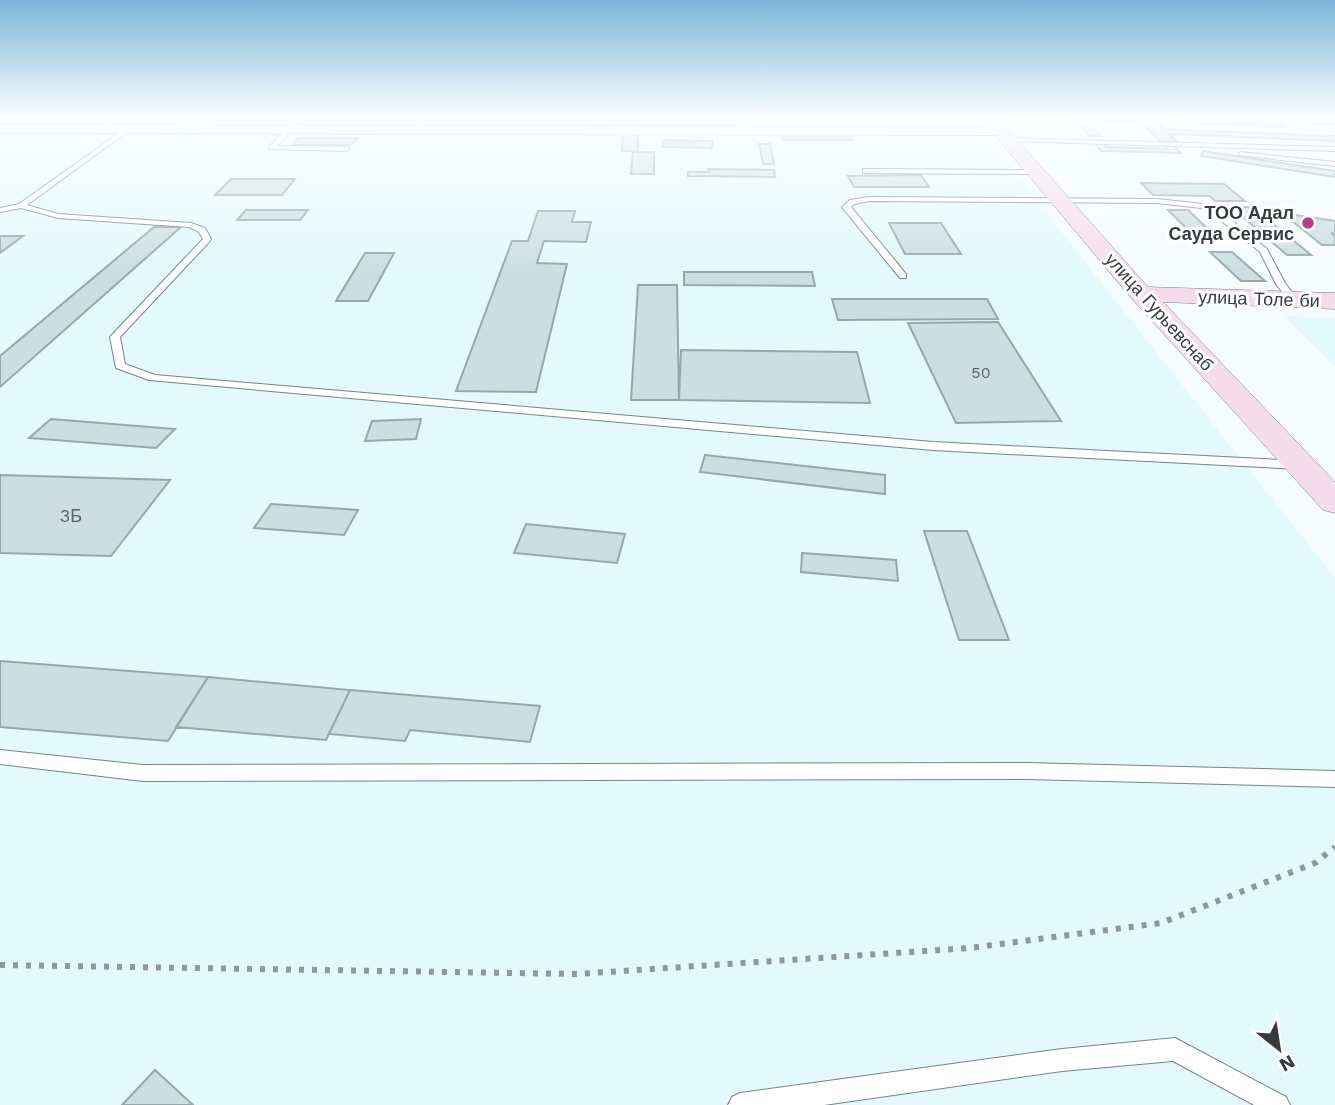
<svg xmlns="http://www.w3.org/2000/svg" width="1335" height="1105" font-family="'Work Sans',sans-serif">
<style>
.built{fill:#e3f9fd}
.building{fill:#ccdee2;stroke:#96a8ab;stroke-width:2}
.lines{fill:none;stroke-linecap:round;stroke-linejoin:round}
.lane-casing{stroke:#748588;stroke-width:2}
.street-casing{stroke:#748588;stroke-width:2}
.secondary-casing{stroke:#748588;stroke-width:1}
.path{stroke:#91989a;stroke-width:6;stroke-dasharray:5 8;stroke-linecap:butt}
.lane{fill:#fff;fill-rule:evenodd}
.street{fill:#fff;fill-rule:evenodd}
.secondary{fill:#f5dcea;fill-rule:evenodd}
.poi-dot{fill:#b73a8b;stroke:#fff;stroke-width:2.5}
.labels{text-anchor:middle;stroke-width:6;stroke-linejoin:round;paint-order:stroke}
.far-number-label{font-size:16px;fill:#5a6466}
.far-poi-label{font-size:18px;font-weight:bold;fill:#343c3d;stroke:#fff;text-anchor:end}
.far-street-label{font-size:18px;fill:#343c3d;stroke:#fff}
.number-label{font-size:18px;fill:#5a6466}
</style>
<rect width="100%" height="100%" fill="#f5fcfe"/>
<path class="built" d="M0 117H970L1335 578V1105H0Z
M1284 316 1335 318V366Z"/>
<path class="building" d="M1074 117 1153 119 1164 129 1335 136V141L1169 134 1177 141H1160L1141 122 1088 121 1101 136H1089Z
M1198 121 1281 124 1285 127 1201 124Z
M782 133 849 134 852 140H783Z
M623 134H638V151H622Z
M299 138H358L351 145H292Z
M663 140 712 141V148L662 147Z
M1095 143H1103L1106 147 1167 149 1163 145H1173L1181 153 1101 151Z
M759 144H770L774 164H763Z
M1203 151 1335 171V177L1201 156Z
M633 152H654V174H631Z
M708 169 774 170 775 177 688 176V172H709Z
M921 175 929 187H854L848 176Z
M231 179H295L282 195H215Z
M1141 183 1224 184 1245 201H1215L1210 196 1153 195Z
M1231 207H1253L1311 255H1287Z
M246 210H308L300 220H237Z
M1168 210H1188L1213 234H1192Z
M538 211H575L572 222H591L586 242 544 241 537 263 567 264 536 392 456 391 512 241H528Z
M1282 213 1335 221V234L1331 233 1335 236V245H1322Z
M889 223H941L961 254H905Z
M154 227H181L0 387V356Z
M0 236H23L0 253Z
M1210 252H1232L1265 281H1241Z
M365 253H394L368 301H336Z
M684 272H812L815 286 684 285Z
M638 285H677L679 400H631Z
M832 299H987L998 319 838 320Z
M998 322 1061 421 956 423 908 323Z
M681 350 857 352 870 403 679 400Z
M51 419 175 429 156 448 29 438Z
M421 419 416 439 365 441 372 421Z
M705 455 885 475V494L700 472Z
M0 475 170 480 111 556 0 553Z
M271 504 358 510 344 535 254 528Z
M526 524 625 534 617 563 514 553Z
M924 531H967L1009 640H959Z
M802 553 896 560 898 581 801 572Z
M0 661 208 677 168 741 0 727Z
M208 677 350 690 326 740 176 727Z
M350 690 540 706 530 742 410 730 405 741 329 734Z
M155 1070 193 1105H122Z"/>
<g class="lines">
<defs>
<path id="lane" d="M214 117H221L206 129H202V127Z
M297 117H304L277 146 347 147 350 149 347 151 269 149V147Z
M424 117H430L422 130H418Z
M738 117H744L747 131 742 130Z
M1219 117 1335 120V124L1222 119Z
M126 128 131 129 27 205 58 214 191 223 205 228 211 239 210 241 120 337 125 364 155 375 933 442 1301 461 1307 465 1301 469 933 450 149 380 116 368 110 337 203 239 199 232 189 227 58 218 21 208 0 212V208L19 204Z
M1009 138 1335 147V151L1007 141Z
M1240 152 1335 162V166L1238 155Z
M866 169 1036 170 1040 172 1036 174 863 173V169Z
M869 197 1157 199 1203 204 1220 211 1267 249 1285 283 1298 300 1290 302 1276 284 1260 252 1214 215 1201 208 1157 203 869 201 855 204 851 207 906 274V278H900L842 207 850 200Z
M0 750 143 765 1027 763 1335 771V787L1027 779 143 781 0 764Z
M1175 1038 1286 1097 1290 1105H1254L1173 1061 1062 1071 824 1105H728L732 1097 740 1093 1062 1049Z"/>
<path id="street" d="M0 125 1000 127 1006 131 1000 135 0 133Z"/>
<path id="secondary" d="M980 117H997L1148 287 1335 293V309L1163 302 1335 482V513L1323 510 1132 299Z"/>
</defs>
<use href="#lane" class="lane-casing"/>
<use href="#street" class="street-casing"/>
<use href="#secondary" class="secondary-casing"/>
<path class="path" d="M0 965 577 974 970 948 1161 923 1315 863 1335 847"/>
<use href="#lane" class="lane"/>
<use href="#street" class="street"/>
<use href="#secondary" class="secondary"/>
</g>
<linearGradient id="sky" x2="0" y2="1"><stop stop-color="#7bb4d8"/><stop offset="0.43" stop-color="#fafeff"/><stop offset="1" stop-color="#fafeff" stop-opacity="0"/></linearGradient>
<rect width="1335" height="272" fill="url(#sky)"/>
<circle class="poi-dot" cx="1308" cy="223" r="7"/>
<g class="labels">
<g class="far-number-label">
<text x="981" y="378">50</text>
</g>
<g class="far-poi-label">
<text x="1294" y="219">ТОО Адал<tspan x="1294" dy="21">Сауда Сервис</tspan></text>
</g>
<g class="far-street-label">
<text transform="translate(1259 299) rotate(2)" y="6">улица Толе би</text>
<text transform="translate(1159 312) rotate(48)" y="6">улица Гурьевснаб</text>
</g>
<g class="number-label">
<text x="71" y="522">3Б</text>
</g>
</g>
<g transform="translate(1279 1049) rotate(150)" stroke="#ffffff" stroke-width="5" paint-order="stroke">
<path d="M0-5L12 26L0 18L-12 26Z" fill="#343c3d"/>
<text y="-10" font-size="19" font-weight="bold" text-anchor="middle" fill="#343c3d">N</text>
</g>
</svg>
